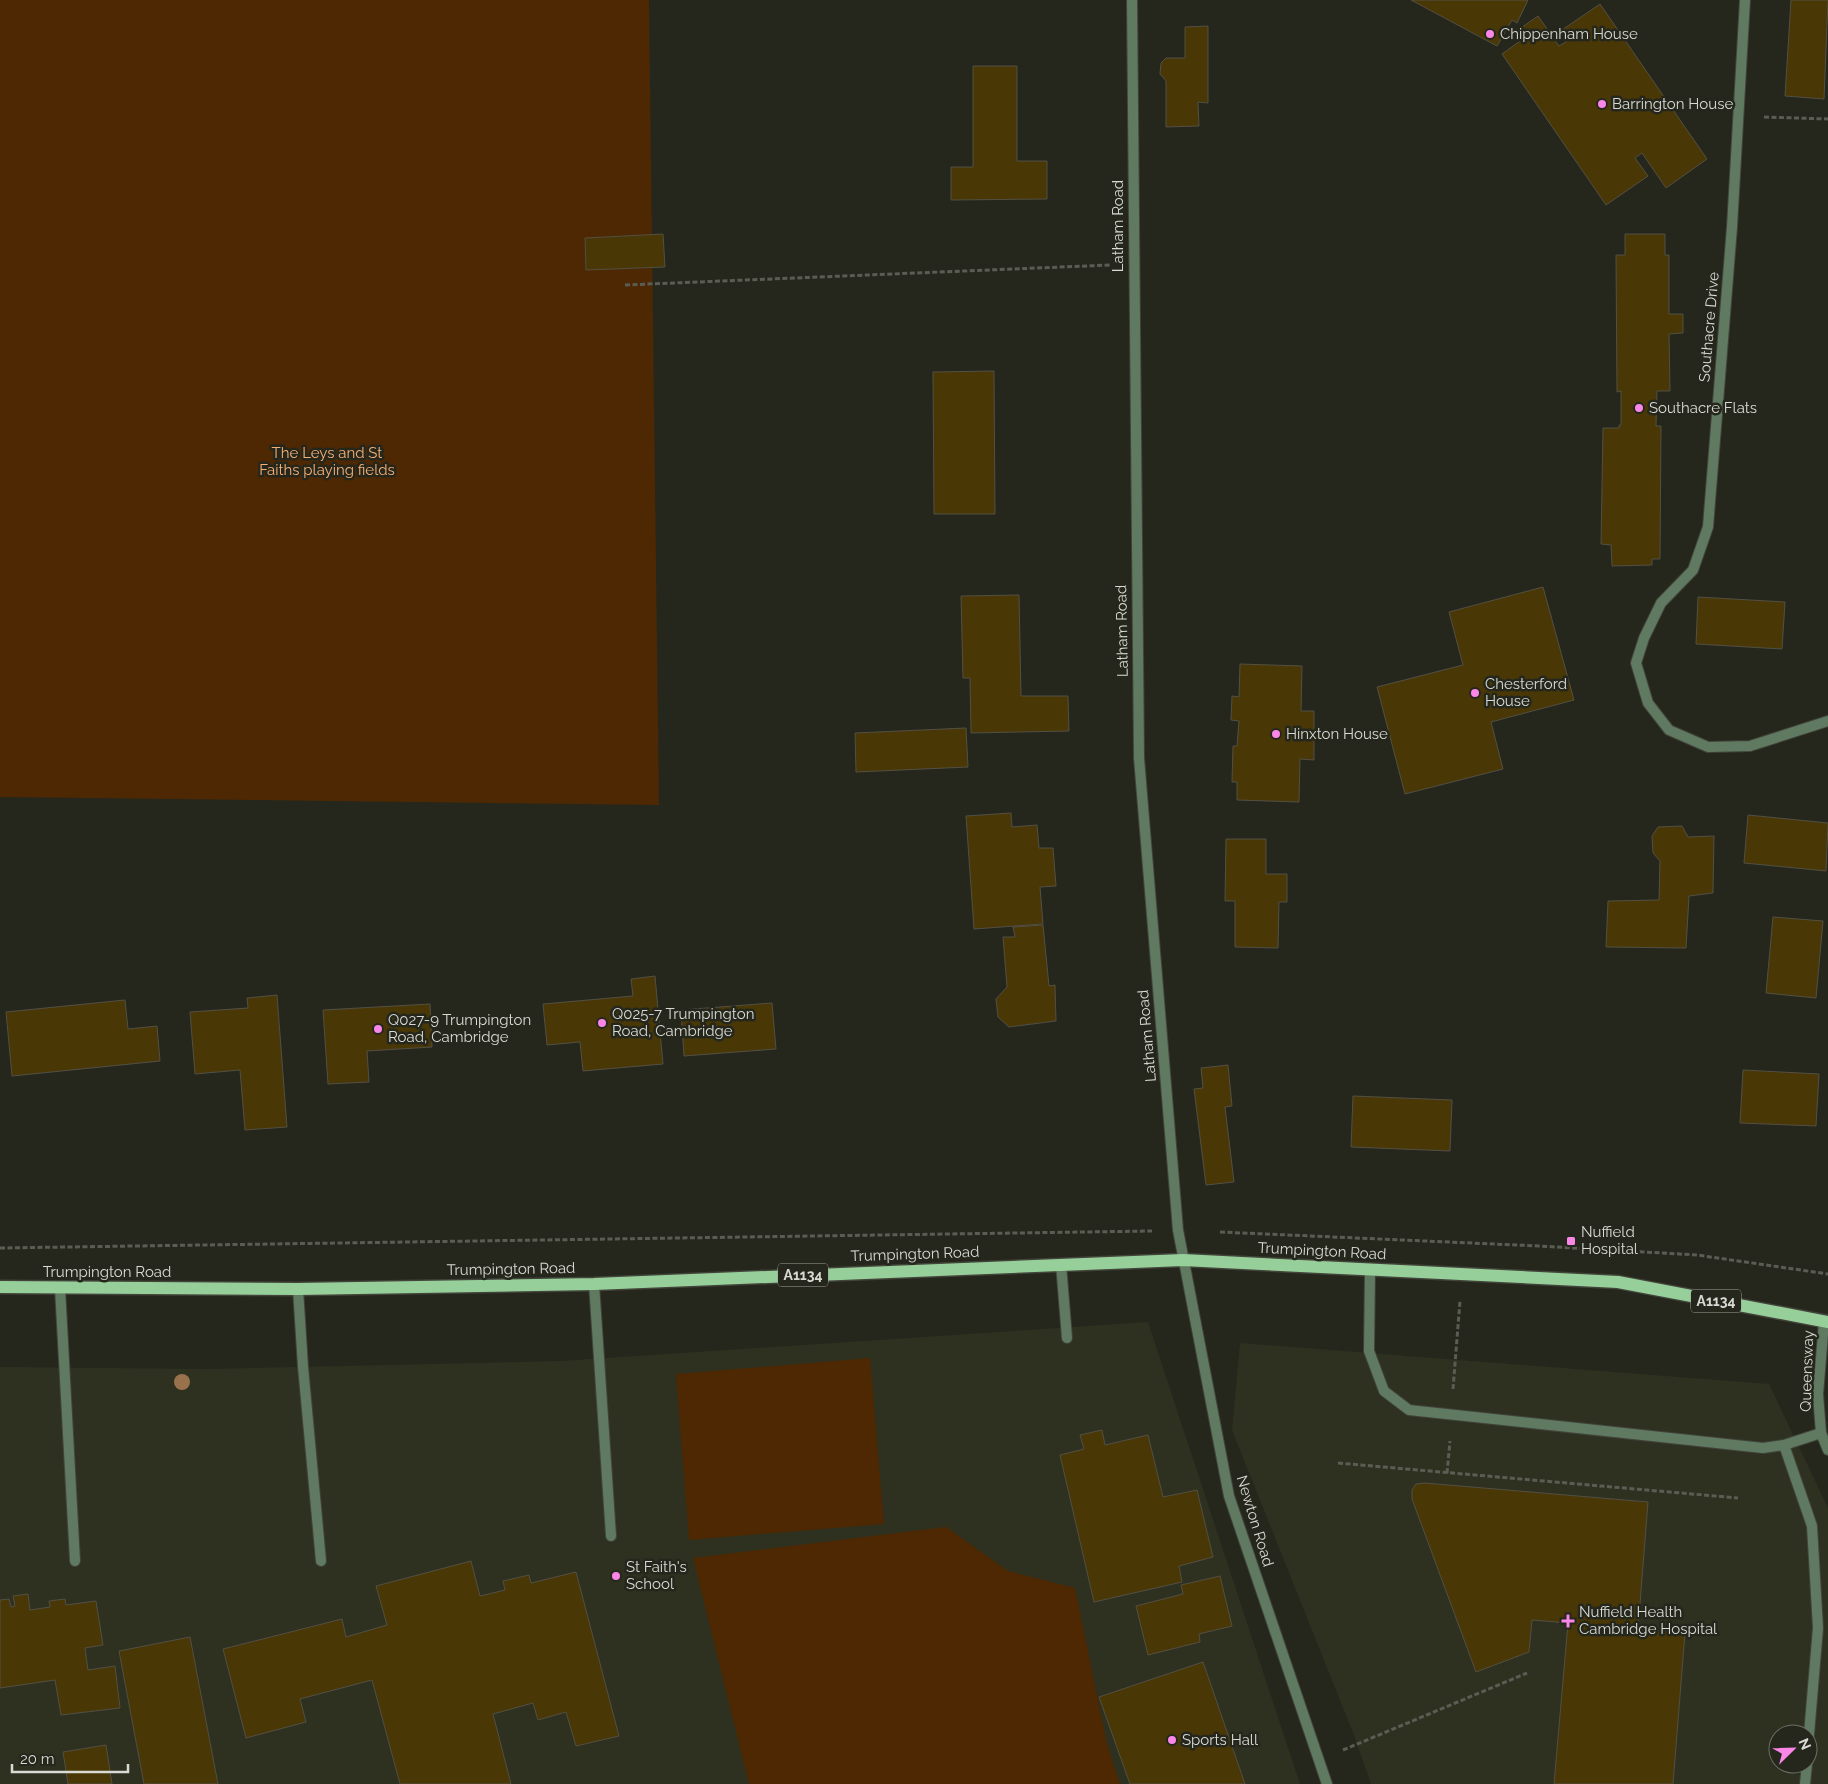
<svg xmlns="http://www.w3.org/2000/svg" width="1828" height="1784" font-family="Raleway,sans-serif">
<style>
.built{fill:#2e3120;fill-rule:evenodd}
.green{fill:#4d2802}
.building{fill:#493806;stroke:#534f44}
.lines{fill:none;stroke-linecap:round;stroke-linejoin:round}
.service-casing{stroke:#42443a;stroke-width:12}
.minor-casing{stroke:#42443a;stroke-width:12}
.primary-casing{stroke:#42443a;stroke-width:15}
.path{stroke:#5b5d54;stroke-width:3;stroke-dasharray:5 2.5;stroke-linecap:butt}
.service{stroke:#5f7a60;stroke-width:10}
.minor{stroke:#5f7a60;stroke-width:10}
.primary{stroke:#96cf99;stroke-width:12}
.tree{fill:#99724d}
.poi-dot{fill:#fa87e8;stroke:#25271d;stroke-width:2}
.labels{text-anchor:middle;stroke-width:5;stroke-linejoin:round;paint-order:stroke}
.shield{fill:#25271d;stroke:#a2a49c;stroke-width:1}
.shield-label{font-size:14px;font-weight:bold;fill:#d8dad3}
.poi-label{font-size:15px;fill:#d8dad3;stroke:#25271d;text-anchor:start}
.street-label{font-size:15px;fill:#d8dad3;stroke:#25271d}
.park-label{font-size:15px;fill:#f8af74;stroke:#25271d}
</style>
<rect width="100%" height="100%" fill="#25271d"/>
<path class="built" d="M1148 1322 1300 1784H0V1367L207 1369 561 1361Z
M1240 1343 1769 1384 1828 1508V1784H1371L1354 1735 1232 1430ZM1778 1734H1808V1764H1778Z"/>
<path class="green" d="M0 0H649L659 805 0 797Z
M870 1358 884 1524 689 1540 676 1374Z
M946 1527 1008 1571 1075 1588 1107 1744 1120 1784H749L693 1558Z"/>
<path class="building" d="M1411 0H1528L1517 23 1512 20 1497 46Z
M1791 0H1828L1824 99 1785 96Z
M1600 4 1707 159 1666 188 1642 153 1635 158 1648 176 1606 205 1502 54 1520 41 1515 32 1538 16 1559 46 1566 42 1559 32Z
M1208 26V103L1198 102 1199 126 1166 127V81L1160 74 1161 63 1166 58H1185V27Z
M973 66H1017V161H1047V199L951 200V167H973Z
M663 234 665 267 586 270 585 238Z
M1625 234H1665V255H1669V314H1683V333L1669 334 1670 391H1657L1656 426H1661L1660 559H1652V565L1612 566 1611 545 1601 544 1603 428H1619V425H1621V391L1617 392 1616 255H1625Z
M994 371 995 514H934L933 372Z
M1543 587 1574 700 1491 722 1503 769 1405 794 1377 687 1463 665 1449 612Z
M1019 595 1021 696H1068L1069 731 971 733 970 678H963L961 596Z
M1698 597 1785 602 1782 649 1696 644Z
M1240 664 1302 666 1301 711H1314V760L1300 759 1299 802 1237 800V782H1232L1233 746H1237L1239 721 1231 720 1232 696 1239 697Z
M966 728 968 767 856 772 855 733Z
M1011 813 1012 827 1037 825 1039 848H1053L1056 886 1040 887 1043 924 974 929 966 816Z
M1748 815 1828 823 1826 871 1744 863Z
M1682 826 1688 837 1714 836 1713 893 1689 896 1686 948 1606 947 1608 901 1659 900 1660 861 1653 853 1652 836 1658 827Z
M1226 839H1266V874H1287V902H1279L1278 948 1235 947V901H1225Z
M1773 917 1823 921 1816 998 1766 993Z
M1043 925 1049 986 1055 985 1056 1021 1009 1027 998 1017 996 999 1007 987 1003 937H1015L1013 927Z
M655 976 663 1064 583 1071 580 1042 547 1045 543 1004 633 996 631 979Z
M277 995 287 1127 245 1130 240 1070 195 1074 190 1012 248 1008 247 998Z
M125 1000 128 1029 157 1026 160 1061 12 1076 6 1012Z
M772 1003 776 1049 684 1056 681 1010Z
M430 1004 432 1047 367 1051 369 1082 328 1084 323 1010Z
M1228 1065 1232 1106 1225 1107 1234 1182 1206 1185 1194 1089 1203 1088 1201 1068Z
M1743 1070 1819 1074 1816 1126 1740 1123Z
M1353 1096 1452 1100 1450 1151 1351 1147Z
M1102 1430 1105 1445 1148 1435 1163 1497 1197 1490 1213 1557 1179 1566 1182 1582 1094 1602 1060 1455 1084 1449 1080 1435Z
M1425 1483 1648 1502 1638 1629 1685 1633 1673 1784H1554L1568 1623 1532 1620 1529 1652 1476 1672 1412 1499V1490L1416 1484Z
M471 1561 480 1596 505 1590 503 1581 529 1575 531 1583 576 1572 619 1736 576 1746 566 1712 538 1720 533 1703 493 1714 511 1784H400L372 1680 300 1699 306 1722 246 1738 223 1649 342 1619 346 1637 387 1625 376 1586Z
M1220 1576 1232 1626 1199 1634 1200 1642 1148 1655 1136 1606 1183 1594 1181 1585Z
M28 1594 30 1610 50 1607 49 1601 65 1599 66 1605 96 1601 103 1645 85 1648 88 1670 115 1666 120 1708 61 1715 55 1680 0 1688V1600L9 1599 11 1607 15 1606 13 1596Z
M190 1637 218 1784H144L119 1651Z
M1203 1662 1245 1784H1130L1099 1697Z
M106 1745 112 1784H68L63 1752Z"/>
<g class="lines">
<defs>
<path id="service" d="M1061 1264 1067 1338
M1370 1270 1369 1351 1384 1391 1409 1410 1763 1448 1784 1445 1821 1433
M594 1284 611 1536
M60 1288 75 1561
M298 1289 303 1367 321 1561
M1784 1445 1812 1526 1818 1628 1808 1746
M1805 1784 1807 1764"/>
<path id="minor" d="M1132 0 1139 758 1178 1230 1229 1496 1327 1784
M1745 0 1732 227 1708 527 1693 570 1661 603 1644 638 1636 663 1648 703 1669 730 1708 747 1750 746 1828 721
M1824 1322 1818 1394 1821 1433 1828 1450"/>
<path id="primary" d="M0 1287 298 1289 594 1284 1183 1260 1618 1282 1828 1322"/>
</defs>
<use href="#service" class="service-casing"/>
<use href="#minor" class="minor-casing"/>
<use href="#primary" class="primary-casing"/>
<path class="path" d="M1764 117 1828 119
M625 285 1110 265
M1220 1232 1539 1246 1697 1255 1828 1274
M0 1248 1152 1231
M1453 1389 1460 1301
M1338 1463 1738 1498
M1447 1473 1450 1441
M1343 1750 1527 1673"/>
<use href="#service" class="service"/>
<use href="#minor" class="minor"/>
<use href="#primary" class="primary"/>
</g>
<circle class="tree" cx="182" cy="1382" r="8"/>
<g class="poi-dot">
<circle cx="1490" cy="34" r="5"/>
<circle cx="1602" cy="104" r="5"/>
<circle cx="1639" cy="408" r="5"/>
<circle cx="1475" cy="693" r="5"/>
<circle cx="1276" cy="734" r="5"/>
<circle cx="602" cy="1023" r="5"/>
<circle cx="378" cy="1029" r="5"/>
<rect x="1566" y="1236" width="10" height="10" rx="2.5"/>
<circle cx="616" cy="1576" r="5"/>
<path d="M1565.5 1613.5h5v5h5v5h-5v5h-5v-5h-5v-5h5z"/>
<circle cx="1172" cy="1740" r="5"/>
</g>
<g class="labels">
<g class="shield">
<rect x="778" y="1263.5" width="50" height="23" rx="4"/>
<rect x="1691" y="1289.5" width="50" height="23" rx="4"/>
</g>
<g class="shield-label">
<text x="803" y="1280">A1134</text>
<text x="1716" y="1306">A1134</text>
</g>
<g class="poi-label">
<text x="1500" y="39">Chippenham House</text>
<text x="1612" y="109">Barrington House</text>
<text x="1649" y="413">Southacre Flats</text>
<text x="1485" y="689">Chesterford<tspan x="1485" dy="17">House</tspan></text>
<text x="1286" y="739">Hinxton House</text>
<text x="612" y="1019">Q025-7 Trumpington<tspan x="612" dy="17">Road, Cambridge</tspan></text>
<text x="388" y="1025">Q027-9 Trumpington<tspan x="388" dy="17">Road, Cambridge</tspan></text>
<text x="1581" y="1237">Nuffield<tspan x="1581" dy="17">Hospital</tspan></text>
<text x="626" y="1572">St Faith's<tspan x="626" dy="17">School</tspan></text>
<text x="1579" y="1617">Nuffield Health<tspan x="1579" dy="17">Cambridge Hospital</tspan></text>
<text x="1182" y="1745">Sports Hall</text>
</g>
<g class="street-label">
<text transform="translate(1118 226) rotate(-90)" y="5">Latham Road</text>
<text transform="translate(1709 327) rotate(-85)" y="5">Southacre Drive</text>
<text transform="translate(1122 631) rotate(-91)" y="5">Latham Road</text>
<text transform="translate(1147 1036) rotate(-95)" y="5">Latham Road</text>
<text transform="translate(1322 1251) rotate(3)" y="5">Trumpington Road</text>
<text transform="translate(915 1254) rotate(-2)" y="5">Trumpington Road</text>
<text transform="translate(511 1269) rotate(-1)" y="5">Trumpington Road</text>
<text x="107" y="1277">Trumpington Road</text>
<text transform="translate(1807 1371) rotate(-88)" y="5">Queensway</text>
<text transform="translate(1255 1521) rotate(73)" y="5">Newton Road</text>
</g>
<g class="park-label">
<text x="327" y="458">The Leys and St<tspan x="327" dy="17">Faiths playing fields</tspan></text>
</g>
</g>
<g transform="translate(1793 1749) rotate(67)"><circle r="24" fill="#25271d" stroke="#6d6f66"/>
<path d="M0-4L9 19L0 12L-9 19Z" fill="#fa87e8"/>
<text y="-8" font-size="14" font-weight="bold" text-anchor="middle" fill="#d8dad3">N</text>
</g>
<path d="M12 1764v8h116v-8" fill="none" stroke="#d8dad3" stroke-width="2.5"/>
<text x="20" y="1764" font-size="15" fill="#d8dad3" stroke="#25271d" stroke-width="4" paint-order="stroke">20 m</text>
</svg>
